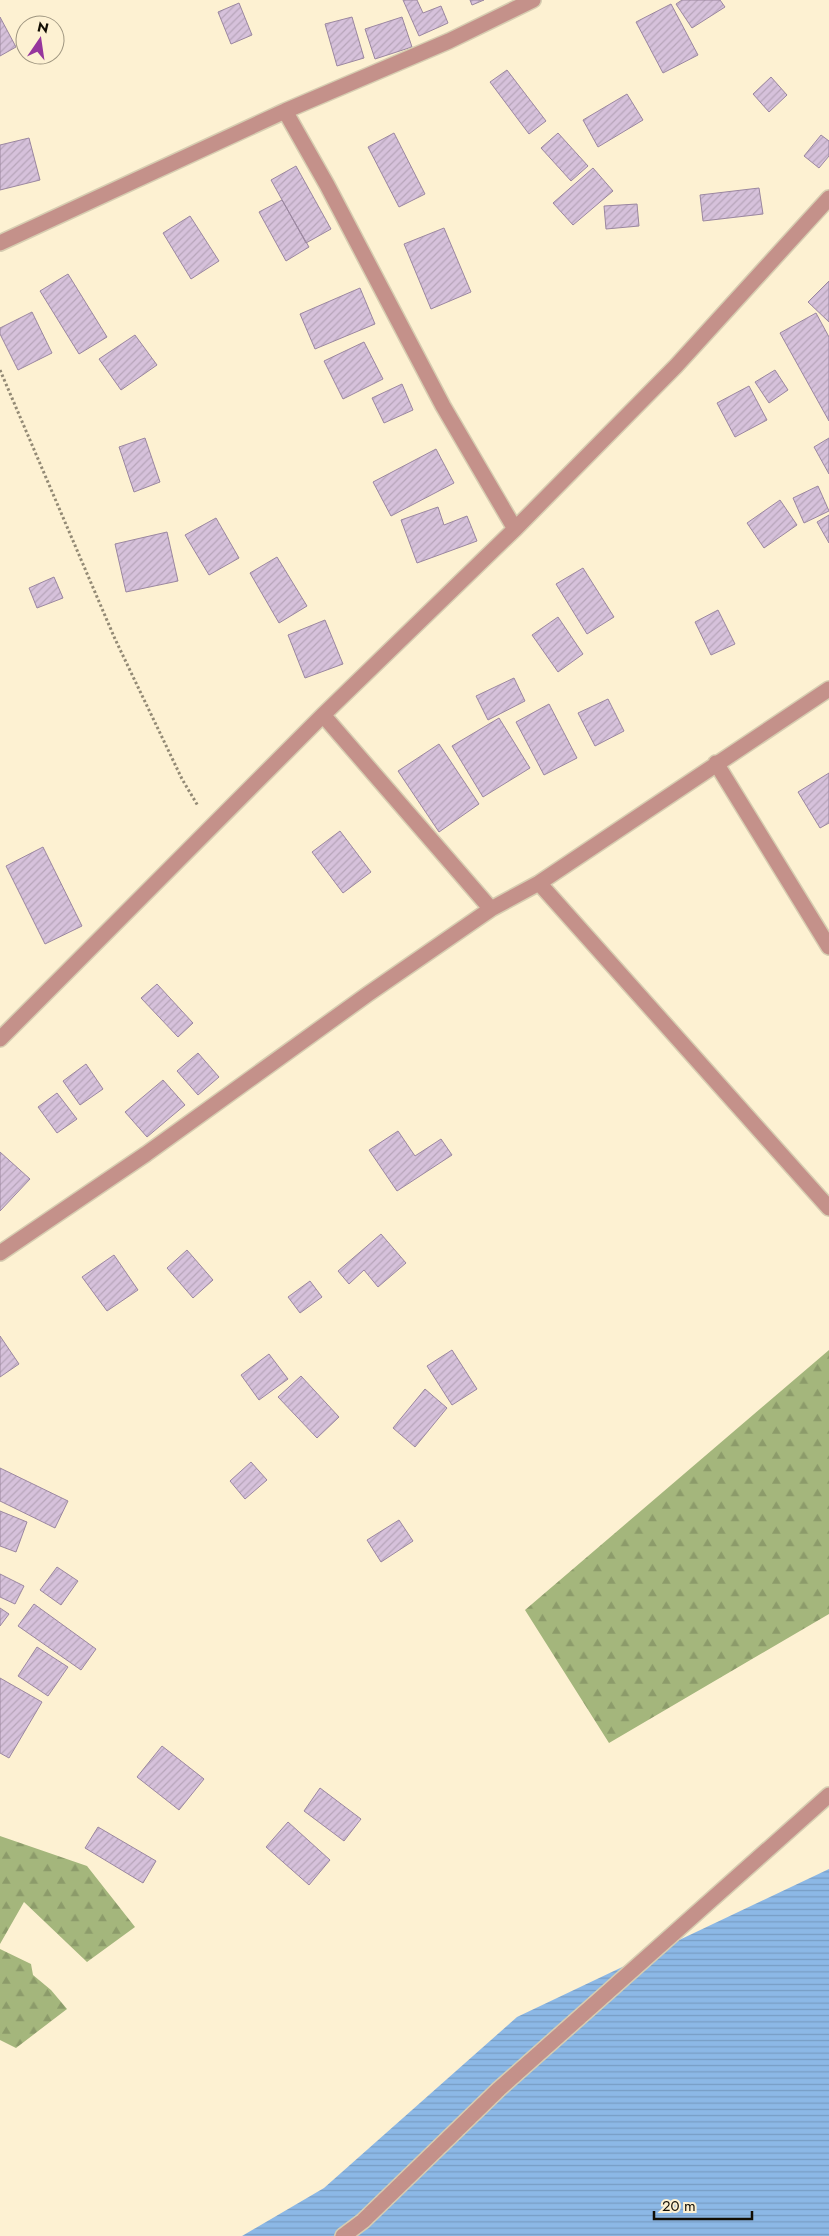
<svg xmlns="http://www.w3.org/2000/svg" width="829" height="2236" font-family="Jost,sans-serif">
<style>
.forest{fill:url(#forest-firs)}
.water{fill:url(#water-rules)}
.building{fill:url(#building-hatch);stroke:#9b87a0}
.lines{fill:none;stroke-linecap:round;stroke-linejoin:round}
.minor-casing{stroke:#d7cdb1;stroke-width:18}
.path{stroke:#938a75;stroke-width:3;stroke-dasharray:2.5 2.5;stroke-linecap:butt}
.minor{stroke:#c4918a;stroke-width:15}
</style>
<defs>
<pattern id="forest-firs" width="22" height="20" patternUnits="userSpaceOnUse" patternTransform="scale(1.25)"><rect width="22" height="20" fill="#a4b67c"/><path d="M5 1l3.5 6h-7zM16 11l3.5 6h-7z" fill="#8c9b6a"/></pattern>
<pattern id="water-rules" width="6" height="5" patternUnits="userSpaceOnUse" patternTransform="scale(1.25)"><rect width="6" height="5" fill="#8cb8e6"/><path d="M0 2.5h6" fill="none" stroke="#789dc4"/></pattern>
<pattern id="building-hatch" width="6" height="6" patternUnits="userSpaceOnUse" patternTransform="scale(1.25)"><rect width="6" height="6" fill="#d6c1db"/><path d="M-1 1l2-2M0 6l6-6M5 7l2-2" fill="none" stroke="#b7a5ba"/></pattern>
</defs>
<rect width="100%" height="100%" fill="#fdf1d2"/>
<path class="forest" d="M829 1350V1614L609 1743 525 1610Z
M0 1836 87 1866 135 1927 87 1962 24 1902 0 1944Z
M0 1949 31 1964 33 1975 51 1990 67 2009 16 2048 0 2040Z"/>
<path class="water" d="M829 1869V2236H242L324 2188 517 2017Z"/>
<path class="building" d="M403 0H417L423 13 441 6 448 23 419 36Z
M470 0H484L472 5Z
M682 0H720L725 7 692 28 676 4Z
M239 3 252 35 231 44 218 12Z
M671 4 698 55 663 73 636 22Z
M0 17 16 47 0 56Z
M352 17 364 58 337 66 325 24Z
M402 17 412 47 375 59 365 29Z
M507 70 546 121 529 134 490 82Z
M771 77 787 95 769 112 753 94Z
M627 94 643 120 598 147 583 120Z
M394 133 425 194 399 207 368 147Z
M558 133 588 166 571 181 541 148Z
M821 135 829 141V156L819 168 804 156Z
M29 138 40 180 0 190V145Z
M296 166 331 229 306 243 271 180Z
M593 168 613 191 573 225 553 203Z
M759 188 763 214 703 221 700 195Z
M282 200 309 247 286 261 259 212Z
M637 204 639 226 606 229 604 206Z
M190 216 219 261 191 279 163 233Z
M444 228 471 292 431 309 404 244Z
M68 274 107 337 79 354 40 291Z
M829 281V322L808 302Z
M360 288 375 324 315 349 300 314Z
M32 312 52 353 18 370 0 334V328Z
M816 313 829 337V421L780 333Z
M135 335 157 365 121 390 99 359Z
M364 342 383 379 343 399 324 361Z
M775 370 788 390 769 403 755 382Z
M402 384 413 410 384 423 372 398Z
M749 386 767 420 735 437 717 403Z
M145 438 160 482 134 492 119 447Z
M829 438V474L814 447Z
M436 449 454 483 391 516 373 482Z
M818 486 829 511 804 523 793 498Z
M780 500 797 525 764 548 747 523Z
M438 507 444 525 467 516 477 541 417 563 401 520Z
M829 515V543L817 522Z
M216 518 239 558 209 575 185 535Z
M167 532 178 581 126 592 115 544Z
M277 557 307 606 279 623 250 573Z
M583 568 614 617 587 634 556 584Z
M54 577 63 598 37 608 29 588Z
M718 610 735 644 711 655 695 622Z
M558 617 583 654 558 672 532 635Z
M325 620 343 664 305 678 288 635Z
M514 678 525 701 488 720 476 696Z
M608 699 624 731 595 746 578 713Z
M549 704 577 758 544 775 516 722Z
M499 718 530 768 483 797 452 746Z
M439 744 479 804 439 832 398 771Z
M829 773V823L820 828 798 792Z
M340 831 371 872 343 893 312 852Z
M43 847 82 926 45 944 6 866Z
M157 984 193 1023 178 1037 141 998Z
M198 1053 219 1077 198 1095 177 1071Z
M86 1064 103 1089 80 1105 63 1081Z
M163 1080 185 1105 147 1137 125 1112Z
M57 1093 77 1119 57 1133 38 1107Z
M398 1131 415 1156 441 1139 452 1155 397 1191 369 1150Z
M0 1152 30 1179 0 1211Z
M381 1234 406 1263 378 1287 364 1270 349 1284 338 1271Z
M187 1250 213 1280 193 1298 167 1268Z
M114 1255 138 1290 107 1311 82 1277Z
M310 1281 322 1297 300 1313 288 1297Z
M0 1336 19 1364 0 1377Z
M452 1350 477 1389 452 1405 427 1366Z
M269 1354 288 1379 259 1400 241 1375Z
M301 1376 339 1417 317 1438 278 1397Z
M425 1389 447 1408 415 1447 393 1428Z
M251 1462 267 1480 245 1499 230 1481Z
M0 1468 68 1501 55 1528 0 1501Z
M0 1511 27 1522 16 1552 0 1546Z
M399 1520 413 1541 381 1562 367 1540Z
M57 1567 78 1581 61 1605 40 1590Z
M0 1574 24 1586 15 1604 0 1597Z
M34 1604 96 1649 81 1670 18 1626Z
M0 1608 9 1614 0 1626Z
M37 1647 68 1667 48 1696 18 1676Z
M0 1678 42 1702 9 1758 0 1753Z
M162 1746 204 1779 179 1810 137 1777Z
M320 1788 361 1819 344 1841 304 1811Z
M288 1822 330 1860 309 1885 266 1847Z
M98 1827 156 1861 143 1883 85 1848Z"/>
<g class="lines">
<defs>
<path id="minor" d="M285 111 327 185 443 406 515 529
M0 243 285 111 449 41 533 0
M323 715 491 909 539 883 829 689
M716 763 829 947
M539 883 829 1208
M0 1039 323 715 515 529 676 366 829 198
M0 1253 146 1154 368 994 491 909
M343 2236 363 2221 499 2089 829 1795"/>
</defs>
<use href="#minor" class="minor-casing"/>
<path class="path" d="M0 370 115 639 182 779 198 806"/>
<use href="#minor" class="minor"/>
</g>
<g transform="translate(40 40) rotate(13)"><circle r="24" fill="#fdf1d2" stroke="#9f9680"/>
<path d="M0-4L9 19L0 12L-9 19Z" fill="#96369d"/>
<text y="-8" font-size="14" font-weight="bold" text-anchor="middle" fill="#120e04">N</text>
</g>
<path d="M654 2211v8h98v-8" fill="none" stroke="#120e04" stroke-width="2.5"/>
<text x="662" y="2211" font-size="15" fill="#120e04" stroke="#fdf1d2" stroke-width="4" paint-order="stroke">20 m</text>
</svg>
